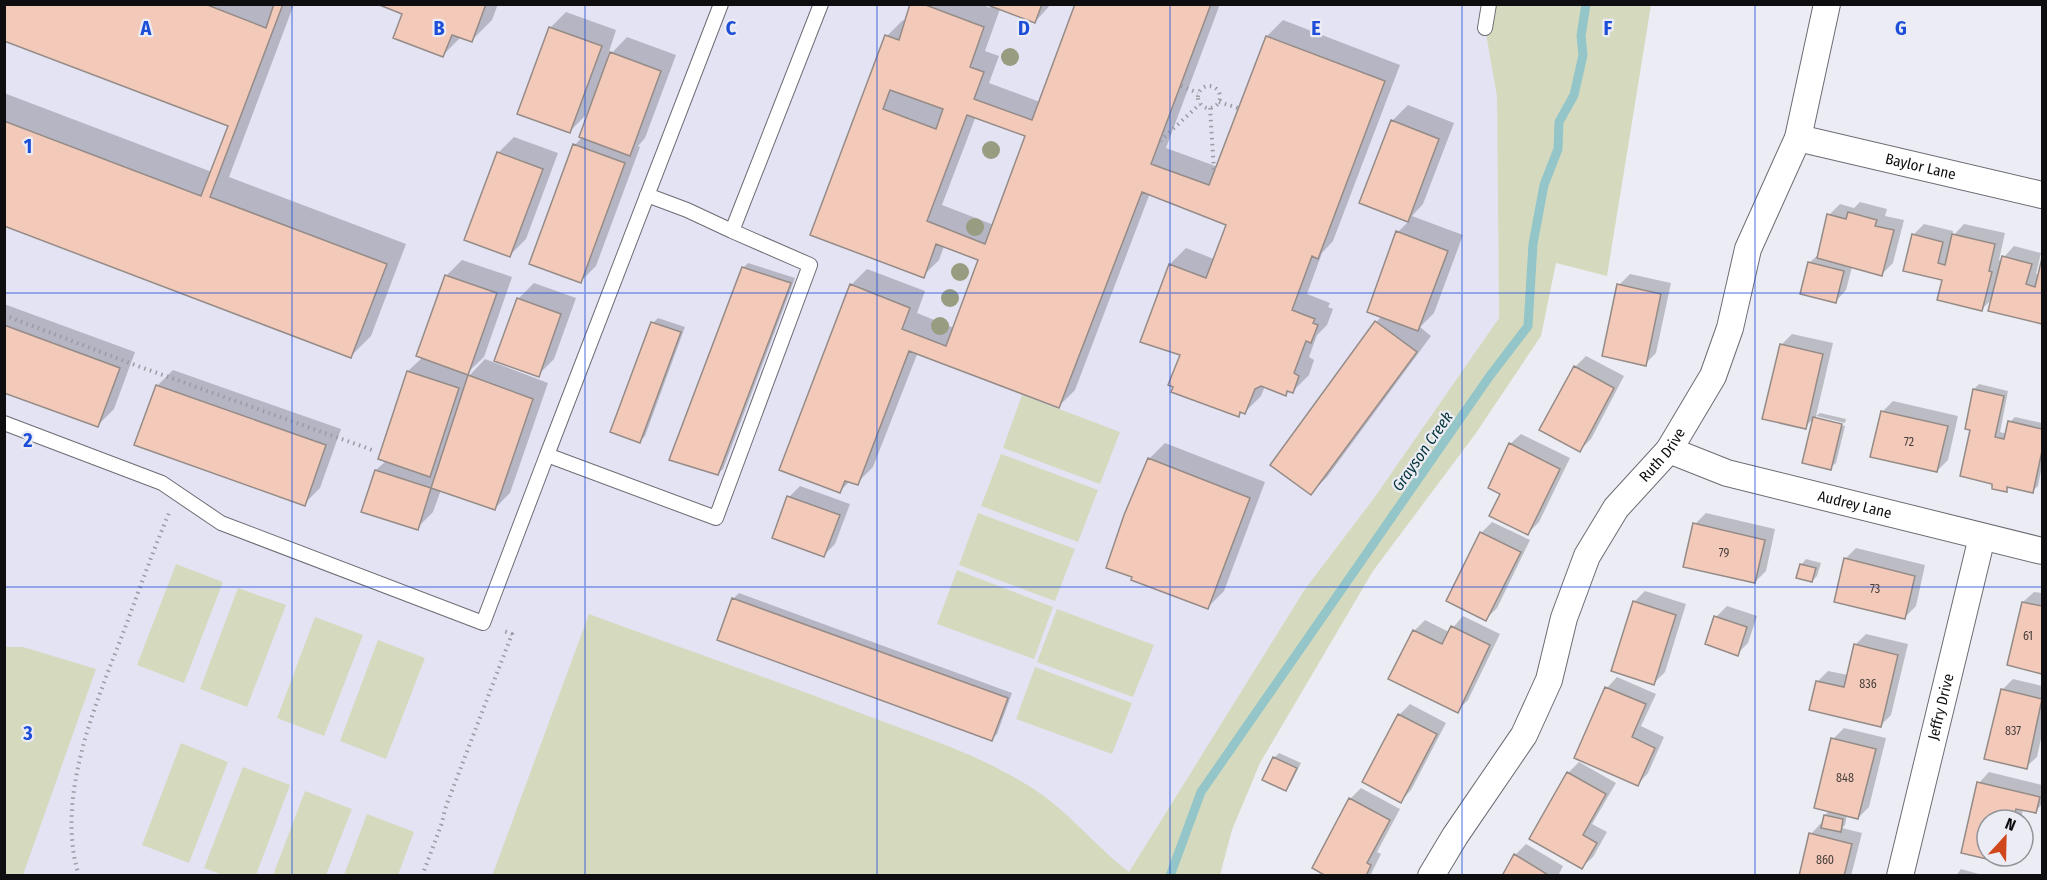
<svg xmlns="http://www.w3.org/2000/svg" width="2047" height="880" font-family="'Fira Sans Condensed',sans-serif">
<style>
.built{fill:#e3e3f4}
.green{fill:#d5dabf}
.shadow{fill:#0003;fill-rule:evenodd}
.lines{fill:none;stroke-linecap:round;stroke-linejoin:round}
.stream{stroke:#94c5c8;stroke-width:9}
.building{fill:#f3caba;stroke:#958b87;stroke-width:1.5;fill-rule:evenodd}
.lane-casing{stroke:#6c6c74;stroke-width:16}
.street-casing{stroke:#6c6c74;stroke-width:28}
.path{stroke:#9b9ba2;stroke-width:4;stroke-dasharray:1.5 4.5;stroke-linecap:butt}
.lane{stroke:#fff;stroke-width:14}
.street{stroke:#fff;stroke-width:26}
.tree{fill:#989c80}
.grid{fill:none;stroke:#1d4ed8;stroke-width:1.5;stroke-opacity:0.55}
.labels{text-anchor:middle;stroke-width:4.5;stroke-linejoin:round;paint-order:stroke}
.number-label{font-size:12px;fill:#473d3b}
.street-label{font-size:15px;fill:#0e0e11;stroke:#ececf5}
.water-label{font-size:16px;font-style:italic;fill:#043539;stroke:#ececf5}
.grid-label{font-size:20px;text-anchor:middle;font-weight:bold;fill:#1d4ed8;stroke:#ececf5;stroke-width:4.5;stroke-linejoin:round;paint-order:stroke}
</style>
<rect width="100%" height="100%" fill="#ececf5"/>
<path class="built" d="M5 5H1489L1485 28 1497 97 1499 318 1374 498 1305 589 1129 872V875L5 876Z"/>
<path class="green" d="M1489 5H1651L1607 276 1556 263 1541 336 1476 433 1373 571 1260 763 1232 830 1220 875 492 876 589 614C683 649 778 681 871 717 925 737 981 756 1029 786 1067 809 1095 846 1129 872L1305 589 1374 498 1499 318 1497 97 1485 28Z
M1022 395 1120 432 1100 484 1003 448Z
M1001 454 1098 490 1078 542 981 506Z
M978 513 1075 549 1055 601 959 565Z
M176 564 223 582 184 683 137 665Z
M957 570 1053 607 1034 659 937 624Z
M238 588 286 605 247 707 200 689Z
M1057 609 1154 645 1133 697 1037 662Z
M315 617 363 635 324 736 277 718Z
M378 640 425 658 386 759 340 741Z
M5 647H23L96 669 23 875H5Z
M1035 667 1132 703 1112 754 1016 719Z
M181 743 228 762 189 863 142 845Z
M243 767 290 785 256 875H223L204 868Z
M305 791 352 809 326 875H273Z
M367 814 414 832 398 875H344Z"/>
<path class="shadow" d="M4 4H294L229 177 406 244 371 336 351 356 4 224V93L212 172 230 125Z
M381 4H498L492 20 471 41 461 37 443 55 404 13Z
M912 4H981L990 8 991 5 990 4H1051L1035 22 1000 9 985 51 999 56 989 83 1040 102 1077 4H1220L1166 148 1218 167 1267 36 1283 20 1400 65 1333 241 1322 253 1307 294 1330 303 1328 307 1333 309 1327 325 1317 335 1309 357 1314 360 1309 375 1293 391 1289 390 1285 394 1265 386 1261 396 1245 412 1243 411 1238 416 1182 354 1142 341 1170 264 1186 248 1214 259 1228 224 1150 193 1075 390 1059 406 918 352 873 467 857 483 850 481 840 491 851 285 867 269 925 291 917 313 954 328 980 260 944 246 939 260 923 276 812 234 887 36 903 20 906 21ZM976 116 1027 136 994 225 942 205Z
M566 12 616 30 607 58 627 37 676 55 645 138 638 146 640 147 596 266 580 282 575 145 582 137 590 111 570 131 550 28Z
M1408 105 1454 123 1423 204 1412 216 1463 235 1434 313 1420 327 1431 336 1327 477 1311 493 1376 322 1382 316 1398 232 1409 221 1361 203 1392 121Z
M514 137 558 153 526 239 510 255 498 153Z
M1860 202 1887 209 1885 216 1904 220 1893 263 1882 274 1852 267 1846 290 1836 301 1809 263 1820 253 1829 215 1840 204 1854 208Z
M1924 224 1953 231 1952 237 1964 224 2005 233 1999 260 2003 261 2004 257 2014 246 2041 253 2036 274 2040 275 2042 264V323L1990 309 1993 298 1982 309 1944 279 1913 235Z
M462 260 512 277 484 357 466 374 469 376 485 359 548 383 510 493 494 509 441 490 433 512 417 528 376 470 386 461 380 459 408 371 423 357 446 276Z
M748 263 795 278 723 469 717 474 743 268Z
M1630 274 1671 283 1656 353 1645 364 1619 285Z
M534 283 576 298 554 359 538 375 518 299Z
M4 304 135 352 114 409 98 425 4 391Z
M658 318 685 327 645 436 640 441 653 323Z
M1792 334 1833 343 1816 416 1820 413 1846 419 1845 423 1816 416V419L1845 426 1836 463 1830 468 1814 418 1805 427 1781 345Z
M1586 356 1624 376 1591 439 1580 450 1541 430 1575 367Z
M173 370 341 429 320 488 304 504 157 386Z
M1979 384 2008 391 2000 432 2007 434 2010 422 2015 417 2042 423V465L2038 486 2032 491 2010 486 2006 490 1994 483 1972 429 1974 389Z
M1893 401 1958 416 1948 460 1937 471 1882 412Z
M1521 434 1570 458 1539 522 1528 533 1502 493 1510 444Z
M1165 443 1265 482 1224 591 1208 607 1149 459Z
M800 486 850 504 835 544 824 555 789 497Z
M1706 513 1775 529 1766 571 1755 582 1695 524Z
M1492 522 1530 540 1497 608 1486 619 1481 533Z
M1856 548 1925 565 1916 606 1905 617 1845 559Z
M1806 559 1821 563 1817 576 1812 581 1801 565Z
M1645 591 1686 604 1665 672 1654 683 1634 602Z
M2034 592 2042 593V672L2009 664 2023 602Z
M739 593 1012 693 997 734 992 739 733 599Z
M1727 606 1757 616 1748 643 1737 654 1707 643 1716 617Z
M1463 616 1500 634 1468 700 1457 711 1414 631 1425 620 1449 632Z
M1866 634 1908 644 1891 715 1881 725 1817 682 1828 671 1848 675 1855 645Z
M1617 677 1656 694 1641 726 1664 737 1648 773 1638 784 1607 688Z
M2013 679 2042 686V734L2037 757 2026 767 2003 689Z
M1410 704 1446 723 1411 790 1401 801 1399 715Z
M1844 728 1886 738 1869 807 1858 818 1847 815 1845 825 1842 828 1862 833 1851 876H1800L1811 834 1821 823 1823 824 1825 815 1830 810 1833 739Z
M1279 753 1301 763 1290 785 1285 790 1274 758Z
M1579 762 1616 783 1592 824 1607 832 1593 857 1582 867 1531 839 1568 773Z
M1989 772 2042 785V804L2035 812 2023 809 2021 820H1987V856H2009L2003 862 1963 852 1979 783Z
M1361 788 1400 809 1377 852 1381 854 1370 876H1330L1350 799Z
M1526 844 1563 866 1558 876H1503L1515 855Z
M1961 869 1986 876H1956Z"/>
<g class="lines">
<path class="stream" d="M1170 876 1201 792 1489 377 1528 326 1533 244 1544 185 1558 149 1559 122 1574 95 1583 55 1581 36 1586 4"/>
</g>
<path class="building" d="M4 4H205L266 28 274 4H283L210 197 387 264 351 358 4 226V121L201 196 228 126 4 41Z
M377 4H486L472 42 452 35 443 57 393 38 402 14Z
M910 4H923L984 27 970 67 984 72 974 99 1032 120 1075 4H1211L1151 164 1209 185 1266 36 1385 81 1318 259 1312 256 1292 310 1315 319 1313 323 1318 325 1311 343 1306 341 1294 373 1299 376 1293 393 1287 391 1286 396 1261 386 1255 389 1245 414 1240 412 1239 417 1171 392 1173 387 1168 385 1180 355 1140 342 1169 264 1206 278 1226 225 1142 192 1059 408 909 351 858 485 845 481 840 493 779 470 850 284 910 308 902 329 946 346 978 260 936 244 924 278 810 235 885 35 899 40ZM890 90 943 109 936 129 883 109ZM967 115 1025 136 985 244 927 221Z
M985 4H1042L1035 23Z
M549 27 602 46 570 133 517 114Z
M610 52 661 71 630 156 579 137Z
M1391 120 1439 139 1408 222 1359 203Z
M573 144 625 163 581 283 529 264Z
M497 152 543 169 510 257 464 240Z
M1848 212 1877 220 1875 226 1894 230 1882 276 1817 258 1827 214 1846 219Z
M1396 231 1448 251 1418 331 1367 312Z
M1912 234 1943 242 1938 263 1945 265 1952 234 1995 244 1989 271 1992 272 1982 311 1937 300 1942 280 1903 271Z
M2002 256 2032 264 2026 284 2035 287 2042 258V324L1988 311Z
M1808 262 1844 271 1836 303 1800 294Z
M742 267 791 283 718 475 669 460Z
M445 275 497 293 468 375 416 356Z
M1617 284 1661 294 1646 366 1602 356Z
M517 298 561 314 539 377 494 361Z
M1375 321 1417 352 1311 495 1270 465Z
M651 322 681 332 640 443 610 432Z
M4 325 120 368 98 427 4 393Z
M1780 344 1823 354 1806 429 1762 419Z
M1574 366 1614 388 1580 452 1539 430Z
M407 371 459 388 430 477 378 459Z
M468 375 533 399 495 510 431 488Z
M156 385 326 445 305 506 134 445Z
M1973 389 2004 396 1995 437 2004 439 2008 421 2042 429V451L2033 493 2007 487V492L1992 489V484L1960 476 1970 430 1965 429Z
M1881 411 1948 426 1937 472 1870 457Z
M1813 417 1842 424 1831 470 1802 463Z
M1509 443 1560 469 1528 535 1489 516 1500 494 1488 488Z
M1148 458 1250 498 1208 609 1131 580 1132 577 1106 568 1124 515Z
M375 470 431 488 418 530 361 512Z
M787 496 840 515 824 557 772 538Z
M1693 523 1765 540 1755 583 1683 567Z
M1480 532 1521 552 1486 621 1446 601Z
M1844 558 1915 576 1905 619 1834 602Z
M1800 564 1816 568 1812 582 1796 578Z
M732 598 1008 698 992 741 717 640Z
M1633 601 1676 615 1654 685 1611 671Z
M2022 602 2042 606V674L2007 665Z
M1714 616 1747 627 1738 656 1705 644Z
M1451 626 1490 645 1458 713 1388 679 1413 630 1442 644Z
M1854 644 1898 655 1881 727 1809 710 1816 681 1844 687Z
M1605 687 1646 704 1632 737 1655 748 1638 786 1574 758Z
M2001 689 2042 699 2027 769 1984 759Z
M1398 714 1437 734 1401 803 1362 782Z
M1831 738 1876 749 1858 819 1814 808Z
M1273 757 1297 768 1286 791 1262 780Z
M1567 772 1606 794 1583 835 1597 843 1582 869 1529 839Z
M1977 782 2040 797 2036 813 2016 809 2013 820H1987V856H2005L2004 863 1961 853Z
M1349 798 1390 820 1367 863 1371 865 1366 876H1326L1312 868Z
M1824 815 1843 819 1841 832 1821 828Z
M1809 833 1852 844 1844 876H1799Z
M1514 854 1550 876H1502Z"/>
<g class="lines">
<defs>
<path id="lane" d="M721 4 547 455 716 518 810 265 732 231 821 4
M1485 28 1489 4
M647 195 687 210 732 231
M4 423 162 483 221 523 483 623 547 455"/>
<g id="street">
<path id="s1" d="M1798 138 2042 195"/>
<path id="s2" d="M1669 450 1727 473 2042 551"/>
<path id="s3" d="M1431 876 1455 836 1524 735 1549 680 1564 618 1587 556 1616 508 1669 450 1713 376 1730 328 1748 249 1798 138 1827 4"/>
<path id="s4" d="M1900 876 1982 537"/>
</g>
</defs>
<use href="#lane" class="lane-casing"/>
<use href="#street" class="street-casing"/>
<path class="path" d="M1198 97a11 11 0 1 1 22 0a11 11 0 1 1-22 0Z
M1181 86 1198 93
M1219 102 1238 108
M1210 108 1214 171
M1160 141 1200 104
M4 315 135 365 375 451
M79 876C54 797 97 701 125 628 139 590 153 551 169 513
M422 876 442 823 445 809 512 634 504 631"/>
<use href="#lane" class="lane"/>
<use href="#street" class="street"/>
</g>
<g class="tree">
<circle cx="1010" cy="57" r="9"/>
<circle cx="991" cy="150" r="9"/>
<circle cx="975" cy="227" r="9"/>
<circle cx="960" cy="272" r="9"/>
<circle cx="950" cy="298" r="9"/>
<circle cx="940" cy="326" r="9"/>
</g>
<path class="grid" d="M292 4V876M585 4V876M877 4V876M1170 4V876M1462 4V876M1755 4V876M4 293H2042M4 587H2042"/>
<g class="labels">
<g class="number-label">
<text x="1909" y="446">72</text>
<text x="1724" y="557">79</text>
<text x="1875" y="593">73</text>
<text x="2028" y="640">61</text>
<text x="1868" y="688">836</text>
<text x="2013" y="735">837</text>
<text x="1845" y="782">848</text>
<text x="1825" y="864">860</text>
</g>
<g class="street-label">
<text dy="5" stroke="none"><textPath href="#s1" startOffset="126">Baylor Lane</textPath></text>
<text dy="5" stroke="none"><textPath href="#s3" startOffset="486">Ruth Drive</textPath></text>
<text dy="5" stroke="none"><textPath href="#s2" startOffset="194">Audrey Lane</textPath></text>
<text dy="5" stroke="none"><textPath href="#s4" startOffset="174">Jeffry Drive</textPath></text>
</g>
<g class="water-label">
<text transform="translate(1422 451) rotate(-55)" y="6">Grayson Creek</text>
</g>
</g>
<g class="grid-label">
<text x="146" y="35">A</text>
<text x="439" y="35">B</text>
<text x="731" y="35">C</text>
<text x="1024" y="35">D</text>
<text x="1316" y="35">E</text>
<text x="1608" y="35">F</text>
<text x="1901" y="35">G</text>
<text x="28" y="153">1</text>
<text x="28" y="447">2</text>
<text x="28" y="740">3</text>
</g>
<rect width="2047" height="880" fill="none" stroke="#0e0e11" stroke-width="12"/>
<g transform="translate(2005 838) rotate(22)"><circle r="28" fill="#ececf5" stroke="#93939a" stroke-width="1.5"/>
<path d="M0-4.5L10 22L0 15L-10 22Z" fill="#cf471a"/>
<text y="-9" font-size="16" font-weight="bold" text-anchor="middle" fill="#0e0e11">N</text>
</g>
</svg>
